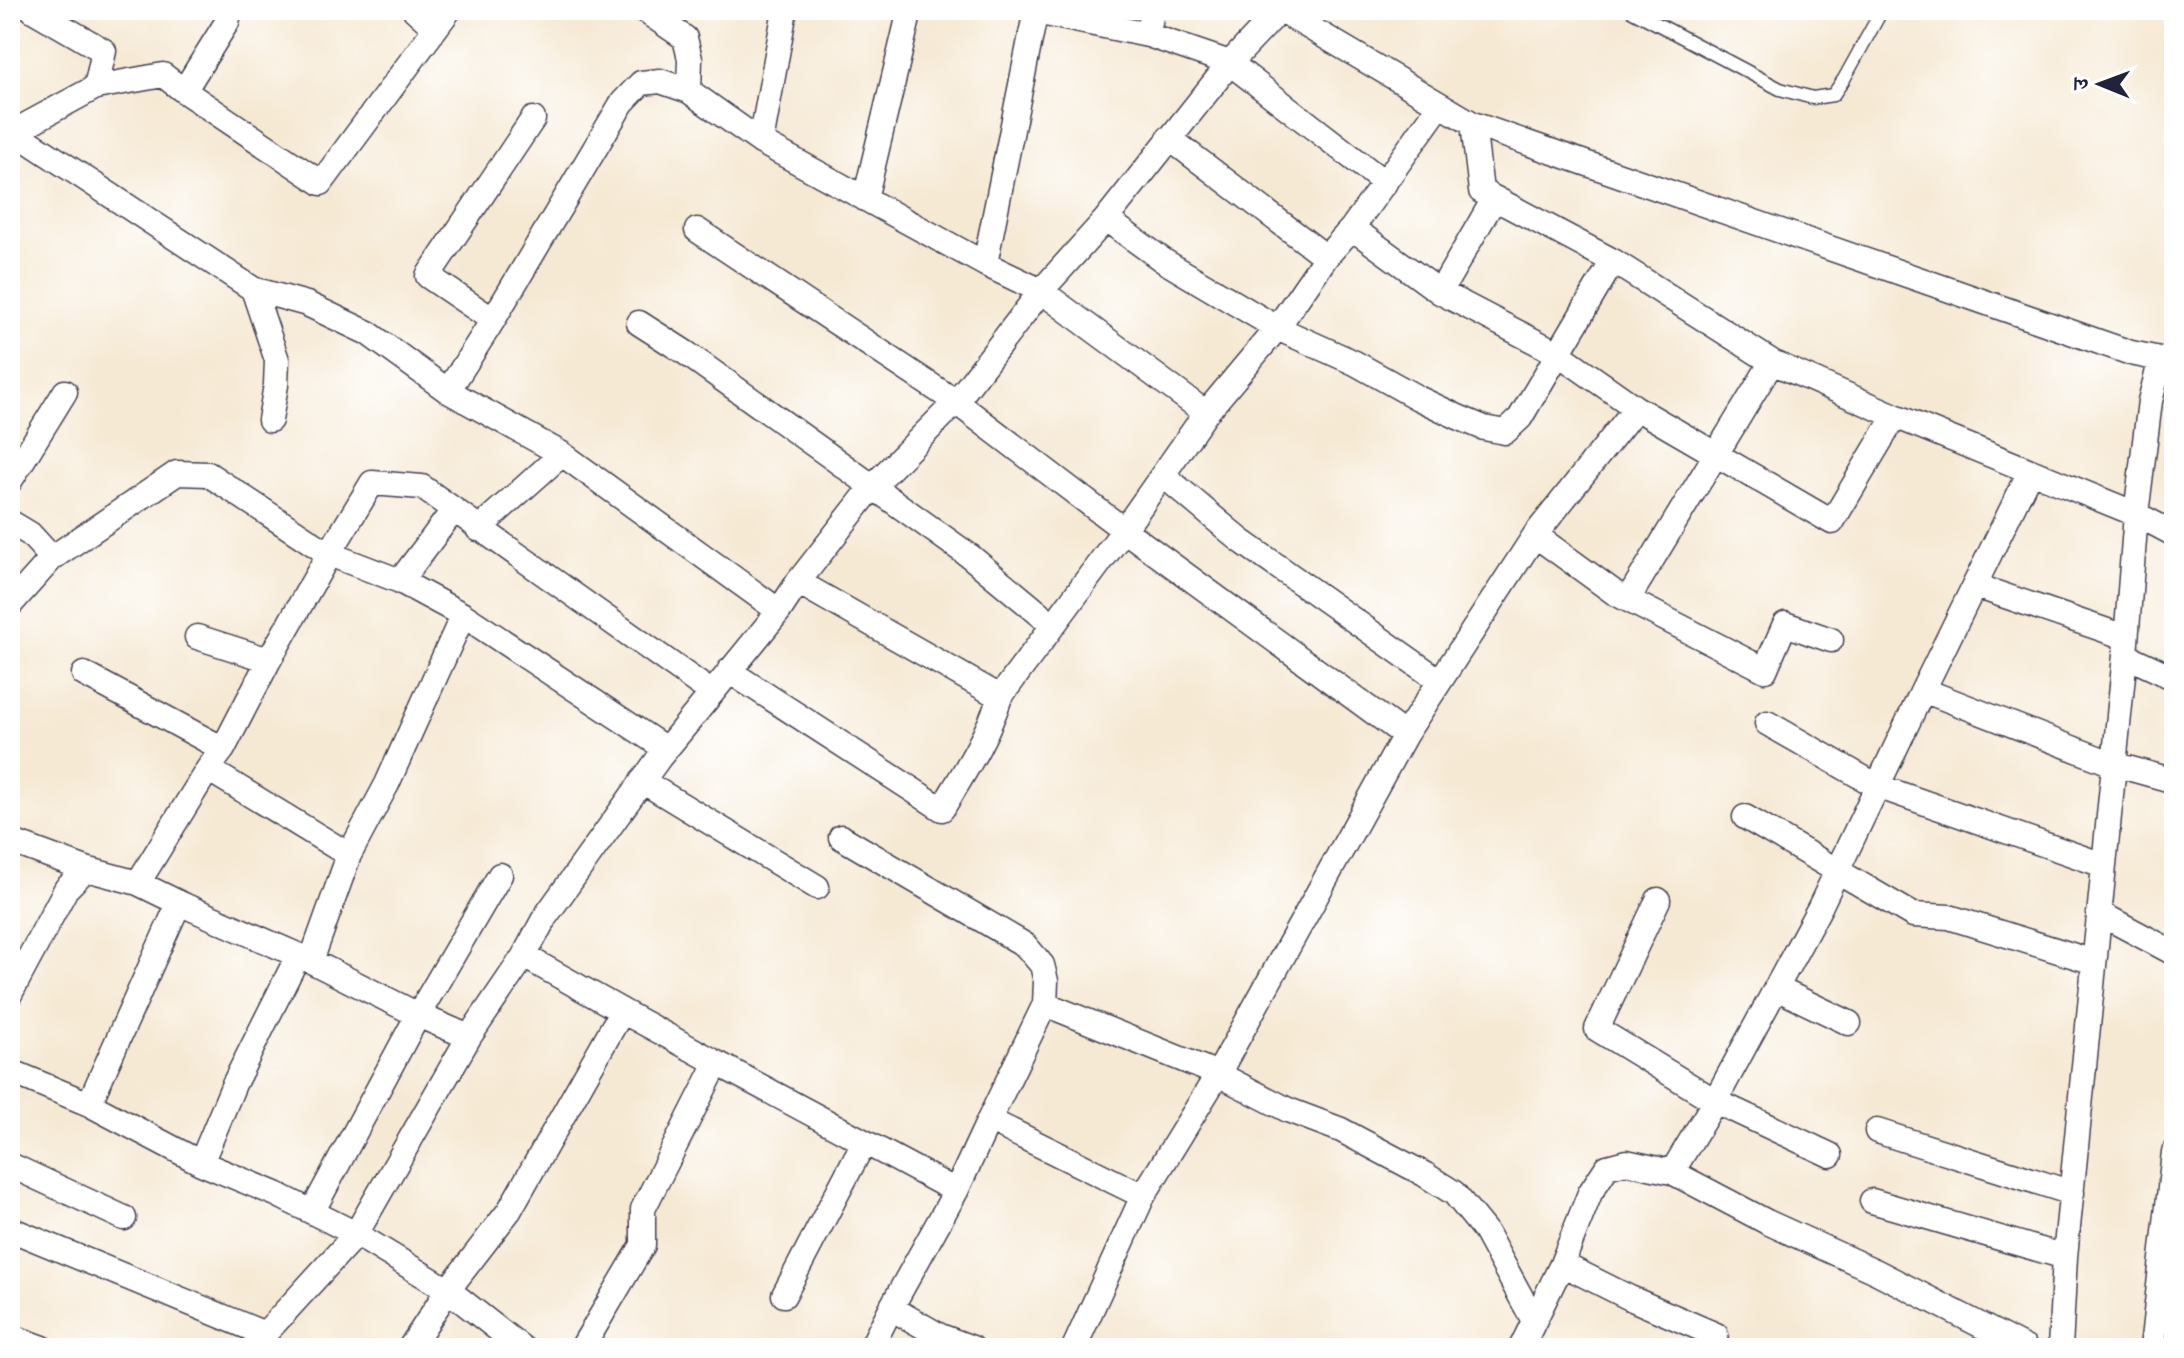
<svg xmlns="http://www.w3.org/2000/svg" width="2184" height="1358" font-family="'IM FELL French Canon','Noto Serif Devanagari',serif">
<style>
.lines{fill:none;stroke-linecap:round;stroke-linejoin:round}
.service-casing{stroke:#424052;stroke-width:15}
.minor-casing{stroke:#424052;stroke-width:27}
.service{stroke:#fff;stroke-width:12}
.minor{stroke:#fff;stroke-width:24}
</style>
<rect width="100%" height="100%" fill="#fff"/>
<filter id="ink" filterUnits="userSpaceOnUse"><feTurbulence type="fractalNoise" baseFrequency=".0125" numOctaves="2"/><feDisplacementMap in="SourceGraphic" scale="16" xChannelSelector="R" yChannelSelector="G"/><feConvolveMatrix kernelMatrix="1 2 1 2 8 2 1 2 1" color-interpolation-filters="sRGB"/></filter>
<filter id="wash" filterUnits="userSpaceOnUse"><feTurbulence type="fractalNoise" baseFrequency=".006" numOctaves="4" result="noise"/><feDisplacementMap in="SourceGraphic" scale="32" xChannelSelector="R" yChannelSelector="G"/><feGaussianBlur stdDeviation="1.8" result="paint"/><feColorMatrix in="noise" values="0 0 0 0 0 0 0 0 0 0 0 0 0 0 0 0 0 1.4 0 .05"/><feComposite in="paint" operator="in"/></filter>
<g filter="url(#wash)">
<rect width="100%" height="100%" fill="#f6e9d4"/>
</g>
<g filter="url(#ink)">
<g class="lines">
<defs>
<path id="service" d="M1631 10 1780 89 1813 98 1833 95 1844 79 1882 10"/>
<path id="minor" d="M33 10 104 51 96 87
M415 10 435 28
M644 10 685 38 690 59 689 91
M1152 10 1148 35 1230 63 1385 183
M1280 10 1473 124 1481 191 1613 261 1772 362 1895 416 2136 514 2174 534
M1036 12 1148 35
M184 91 321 183 449 10
M1473 124 2131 353 2174 362
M10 129 253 289 277 360 276 385 270 420
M1169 138 1326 257
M10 140 15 131 96 87 163 75 184 91 227 22 230 10
M761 142 785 10
M865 199 910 10
M1106 219 1164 261 1277 328 1355 363 1418 398 1458 417 1484 428 1505 432 1520 418 1613 261
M1352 228 1440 292 1559 354 1636 408 1832 522 1895 416
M697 230 956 402 1124 530 1405 735
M985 264 1036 10
M253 289 307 304 368 333 448 391
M1440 292 1494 199
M493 320 428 276 533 119
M639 323 686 353 971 557 1053 625
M562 454 779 611
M1163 475 1240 540 1440 681
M10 481 65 392
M10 522 30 534 52 558
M478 529 562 454 448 391 493 320 622 103 641 83 660 81 689 91 761 142 985 264 1041 291 1206 413 1277 328 1326 257 1352 228 1440 105
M1535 535 1615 593 1765 670 1785 624 1831 640
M400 581 463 615 666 749
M798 582 1000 697 1124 530 1206 413
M1976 586 2125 637
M1628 599 1772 362
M10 605 52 558 177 473 208 474 329 554 372 483 422 487 712 693
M197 637 269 660
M2125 655 2174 678
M729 671 942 809C965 771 986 739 1000 697
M84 674 223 749
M1923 690 2113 764 2171 780 2174 784
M1767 723 1877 786 2103 865
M208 769 349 855
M642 781 817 887
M1745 817 1913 915 1949 917 2094 962
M841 837 1025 945 1042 965 1046 981 1045 1004 989 1120 1143 1196
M10 841 86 869 138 883
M1658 900 1597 1029 1715 1101 1830 1155
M179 903 138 883 208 769 223 749 269 660 329 554 400 581 453 511
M2099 913 2174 953
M311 961 349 855 387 784 463 615
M1776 988 1849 1023
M10 994 66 889 86 869
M1045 1004 1218 1074 1288 1110 1341 1130 1424 1174 1454 1193 1485 1231 1534 1321
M622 1011 717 1063
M469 1037 418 1015 500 875
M10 1071 89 1104 179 903 311 961 418 1015 312 1212
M89 1104 201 1163 276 1194 356 1234 448 1290 522 1348
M1877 1131 2072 1193
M201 1163 234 1084 298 956
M10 1165 124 1218
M1672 1172 1715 1101 1820 907 1923 690 2030 472
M1872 1201 2065 1257
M10 1229 265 1334
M1562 1264 1630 1298 1716 1335
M784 1295 864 1142
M10 1336 43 1348
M940 1336 972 1348
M252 1348 356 1234 469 1037 524 956 545 917 659 758 779 611 798 582 873 486 956 402 1041 291 1106 219 1230 63 1280 10
M410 1348 448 1290 509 1211 622 1011 524 956
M582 1348 643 1245V1209L717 1063 956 1191
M871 1348 891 1308
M935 1348 940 1336 891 1308 956 1191 989 1120
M1074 1348 1143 1196 1218 1074 1405 735 1535 535 1636 408
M1521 1348 1562 1264 1590 1193 1607 1167 1626 1162 1672 1172 1767 1222 1877 1272 2025 1348
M2060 1348 2065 1257 2125 655 2136 514 2150 401 2161 359
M2152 1348 2174 1152"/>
</defs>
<use href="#service" class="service-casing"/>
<use href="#minor" class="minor-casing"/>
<use href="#service" class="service"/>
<use href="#minor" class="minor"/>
</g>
</g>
<rect width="2184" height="1358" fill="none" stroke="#fff" stroke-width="40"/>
<g transform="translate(2100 84) rotate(271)" stroke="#ffffff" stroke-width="6" paint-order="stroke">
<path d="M0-6L14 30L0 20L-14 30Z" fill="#22223b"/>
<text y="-12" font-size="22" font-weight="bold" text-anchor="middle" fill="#22223b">उ</text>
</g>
</svg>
